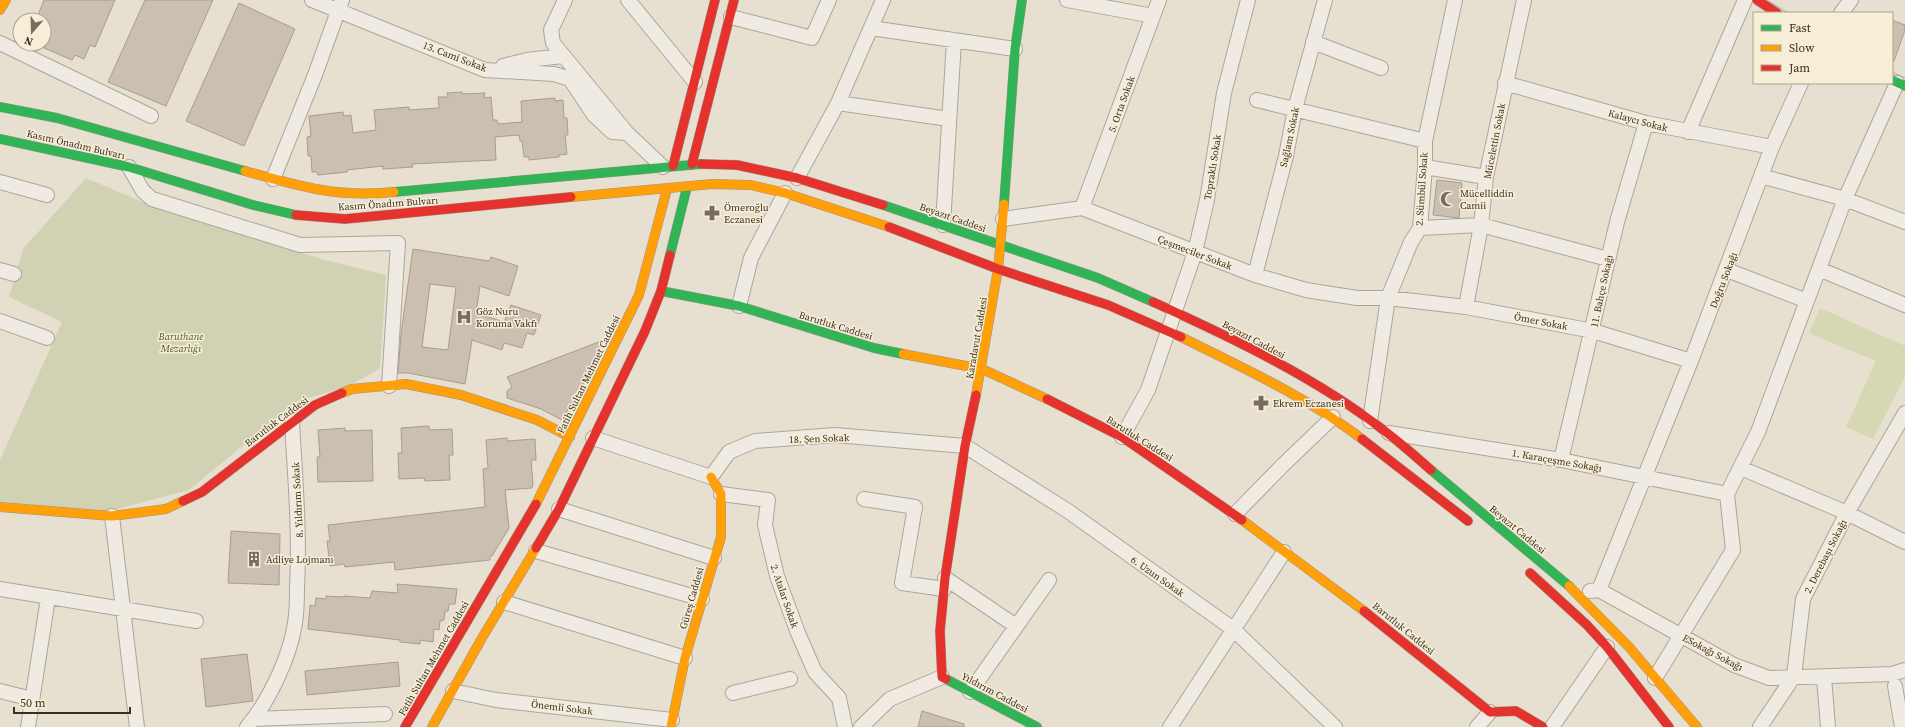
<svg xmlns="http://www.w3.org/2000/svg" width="1905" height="727" font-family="'Source Serif 4',serif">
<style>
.green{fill:#d6d7b3}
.cemetery{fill:#d1d1b3}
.building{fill:#cbbfb2;stroke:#a89c90;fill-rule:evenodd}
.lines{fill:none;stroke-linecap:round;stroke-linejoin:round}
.street-casing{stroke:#ada599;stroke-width:16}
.fast-casing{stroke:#9c958a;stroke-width:10}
.slow-casing{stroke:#9c958a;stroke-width:10}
.jam-casing{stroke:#9c958a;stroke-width:10}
.street{stroke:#efebe3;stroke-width:14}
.fast{stroke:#30b455;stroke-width:9}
.slow{stroke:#ff9f0a;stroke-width:9}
.jam{stroke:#e5322d;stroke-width:9}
.tram{stroke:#afaaa2;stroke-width:1}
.labels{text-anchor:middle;stroke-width:3;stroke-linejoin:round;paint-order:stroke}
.street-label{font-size:10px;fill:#3d2e20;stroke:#f7eed8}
.poi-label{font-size:10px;fill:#3d2e20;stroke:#f7eed8;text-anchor:start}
.park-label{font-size:10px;font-style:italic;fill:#4d5a26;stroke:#f7eed8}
</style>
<rect width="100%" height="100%" fill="#e7e0d1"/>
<path class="green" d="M1820 308 1905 346V377L1873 439 1846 427 1876 361 1809 333Z"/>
<path class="cemetery" d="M86 178 164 211 325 260 386 275 380 368 349 386 295 402 189 490 110 511 0 502V460L62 322 9 297 23 249Z"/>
<path class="building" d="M44 0H115L95 47 90 45 84 59 75 55 72 60 44 48V20H36Z
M145 0H213L166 106 108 82Z
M239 3 295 29 244 146 186 121Z
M1892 20 1905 25V30L1894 61H1892Z
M462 92V94L485 93 484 98 491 97 493 120H497L498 124 522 122 521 101 555 98V101L563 100 564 118H567L568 135H565L567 154 559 155V157L529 160V157H524L522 141H520L519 135 495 137 496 160 412 164 413 167 383 169V166L347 170V172L318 175 317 172H312L311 156H308L307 137 311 136 309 116 343 112 344 116 351 115 353 133 376 130 374 110 409 107V110L439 108 438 97H448L447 93Z
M1437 180 1462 183 1459 218 1433 215Z
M413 249 489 261 491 257 518 266 509 296 480 286 476 313 504 322 511 305 541 315 534 335 527 333 522 348 504 343 502 350 472 340 465 384 408 373H398L401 333ZM430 284 456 287 448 350 422 347Z
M604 340 583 384 562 420 541 409 507 398V391L512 387 507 377Z
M429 426V430L452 429 453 455H449L450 480 425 481 424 478 399 479 398 453H402L401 428Z
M345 428V431L372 430 373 481 318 482 317 457H320L318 430Z
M507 438V441L535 439 536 460H531L533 485 532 488 505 490 509 528 492 556H490V560L395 570 394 562 345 567 344 564 330 566 327 541H330L328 525 485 507 483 469 488 468 486 440Z
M231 531 280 534 279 585 228 583Z
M397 584 457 589 455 604H449L448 611H445L444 620 440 621 439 630 434 629 433 642 420 640V644L400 642V640L308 629 310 605 315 606 316 598 326 599V596L344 597V596L370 598 372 591 398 593Z
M247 654 253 701 206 707 201 659Z
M398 662 400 686 307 695 305 671Z
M922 711 964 724V727H918Z"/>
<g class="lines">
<defs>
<path id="street" d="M312 0 485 70 554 74 570 79 594 115 612 132 627 133
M565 0 551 30 553 43 627 133 663 167
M628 0 695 82
M1067 0 1153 16
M1841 13 1851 0
M731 17 812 38 829 0
M871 28 1015 49
M1313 42 1381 68
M0 43 151 116
M503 66 527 60 563 56
M1505 83 1646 123 1772 147
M1257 100 1425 141
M838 103 949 119
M1688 132 1745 0
M129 167 143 191 152 199 300 245 398 243 389 386
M1425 167 1486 177
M1761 176 1845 199 1905 222
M797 178 838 103 883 0
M273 179 315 75 342 0
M0 182 47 195
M1082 208 1159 0
M1003 219 1082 208 1255 275 1306 290 1357 298H1388L1466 307 1593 331 1691 361
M943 225 954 40
M1420 228 1481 225 1608 259
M1819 269 1905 305
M0 270 14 274
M1727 270 1807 301
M1255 275 1286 156 1295 109 1325 0
M739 306 751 258 785 193
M1466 307 1481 225 1486 177 1524 0
M0 321 47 338
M1370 421 1388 298 1411 242 1420 228 1425 167V141L1455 0
M1389 433 1561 460 1727 494
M1122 437 1148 390 1195 252 1207 200 1224 93 1248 0
M593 438 711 477 729 452 755 441 835 435 965 446 1068 511 1233 629 1335 727
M1561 460 1617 222 1646 123
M1741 468 1847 513 1905 542
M721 494 768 500 765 525 777 576 798 633 815 672 839 698 845 727
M864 499 915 507 902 583 944 589
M559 509 714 558
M1235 514 1283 465 1333 417
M112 516 137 727
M536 551 702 599
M945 578 1016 626
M0 589 196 621
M1599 590 1691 361 1772 147 1801 83
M1590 591 1599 590 1734 665 1769 678 1892 674 1905 670
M504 602 685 658
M1824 677 1828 727
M1655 678 1733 550 1727 494 1758 432 1845 199 1897 83
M1895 686 1902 727
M0 691 32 699
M453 691 496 700 672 720
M970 692 1049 580
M733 693 790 679
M254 719 385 714
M28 727 48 598
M247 727C269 701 290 657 295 623 297 611 297 599 297 587 300 532 295 477 292 422
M861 727 890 699 942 677
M1170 727 1284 552
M1477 727 1490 712
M1552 727 1607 647
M1760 727 1794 676 1803 599 1847 513 1905 413"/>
<path id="fast" d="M1892 80 1905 86
M0 107 57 118 245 171
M0 139 129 167 253 205 296 215
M394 192 701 164
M1004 204 1015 49 1022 0
M883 205 1098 278 1153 302
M670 255 687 187
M661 291 739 306 874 348 903 354
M1431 470 1569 586
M946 679 1037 727"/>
<path id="slow" d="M0 10 6 0
M245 171C298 186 338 198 394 192
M571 197 712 184 751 185 785 193 889 227
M1181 337C1243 368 1307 397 1362 439
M903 354 982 369 1047 399
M342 393 352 389 406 384 461 395 537 420 570 437
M976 395 998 269 1004 204
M536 504 639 295 667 189
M0 507 112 516 166 509 183 501
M1242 520 1364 611
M1569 586 1629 647 1697 727
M432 727 482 638 536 548
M671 727 685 658 721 537V494L711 477"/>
<path id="jam" d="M1757 0 1777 13
M692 164 734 0
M701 164 737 165 797 178 883 205
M673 166 715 0
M296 215 345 219 571 197
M889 227 998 269 1108 305 1181 337
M1153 302C1233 338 1318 379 1386 432 1402 444 1416 457 1431 470
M1047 399 1122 437 1242 520
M1362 439 1468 521
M183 501 202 492 315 405 342 393
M536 548 559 509 645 331 661 291 670 255
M1530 573 1587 625 1607 647 1669 727
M1364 611 1490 712 1516 711 1543 727
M946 679 942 677 940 631 945 578 965 446 976 395
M405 727 536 504"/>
</defs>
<use href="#street" class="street-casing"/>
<use href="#fast" class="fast-casing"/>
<use href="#slow" class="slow-casing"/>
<use href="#jam" class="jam-casing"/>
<use href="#street" class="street"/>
<use href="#fast" class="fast"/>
<use href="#slow" class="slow"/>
<use href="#jam" class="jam"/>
<path class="tram" d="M1767 0 1788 13
M1892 72 1905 78"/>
</g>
<defs>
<symbol id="mosque-bare" viewBox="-9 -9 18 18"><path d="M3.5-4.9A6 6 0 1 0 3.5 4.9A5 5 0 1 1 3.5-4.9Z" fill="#786c5e" stroke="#f7eed8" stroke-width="2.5" paint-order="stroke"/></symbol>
<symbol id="pharmacy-bare" viewBox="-9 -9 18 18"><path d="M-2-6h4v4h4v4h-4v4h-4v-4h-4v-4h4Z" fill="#786c5e" stroke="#f7eed8" stroke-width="2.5" paint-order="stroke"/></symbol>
<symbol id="hospital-bare" viewBox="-9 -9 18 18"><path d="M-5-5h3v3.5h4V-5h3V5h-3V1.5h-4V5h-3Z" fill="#786c5e" stroke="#f7eed8" stroke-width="2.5" paint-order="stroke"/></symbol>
<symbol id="building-bare" viewBox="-9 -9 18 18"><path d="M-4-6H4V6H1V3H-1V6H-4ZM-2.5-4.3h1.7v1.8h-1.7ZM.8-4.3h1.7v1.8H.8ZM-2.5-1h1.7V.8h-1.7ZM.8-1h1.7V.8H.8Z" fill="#786c5e" stroke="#f7eed8" stroke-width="2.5" paint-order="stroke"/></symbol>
</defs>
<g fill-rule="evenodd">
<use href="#mosque-bare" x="1437" y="188" width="22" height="22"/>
<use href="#pharmacy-bare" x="701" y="202" width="22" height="22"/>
<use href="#hospital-bare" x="453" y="306" width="22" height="22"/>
<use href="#pharmacy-bare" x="1250" y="392" width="22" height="22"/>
<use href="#building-bare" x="243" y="548" width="22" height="22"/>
</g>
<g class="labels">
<g class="street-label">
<text transform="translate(455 56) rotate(21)" y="4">13. Cami Sokak</text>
<text transform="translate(1121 104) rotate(-70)" y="4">5. Orta Sokak</text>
<text transform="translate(1638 120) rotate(15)" y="4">Kalaycı Sokak</text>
<text transform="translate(1289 137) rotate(-78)" y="4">Sağlam Sokak</text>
<text transform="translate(1494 141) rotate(-79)" y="4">Mücelettin Sokak</text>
<text transform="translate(76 144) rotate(13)" y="4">Kasım Önadım Bulvarı</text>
<text transform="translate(1212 167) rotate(-81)" y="4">Topraklı Sokak</text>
<text transform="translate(1421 189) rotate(-86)" y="4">2. Sümbül Sokak</text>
<text transform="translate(388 203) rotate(-4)" y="4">Kasım Önadım Bulvarı</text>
<text transform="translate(953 217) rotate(19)" y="4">Beyazıt Caddesi</text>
<text transform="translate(1195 252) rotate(21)" y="4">Çeşmeciler Sokak</text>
<text transform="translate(1723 280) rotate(-69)" y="4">Doğru Sokağı</text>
<text transform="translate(1601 291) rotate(-78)" y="4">11. Bahçe Sokağı</text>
<text transform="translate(1541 321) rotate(11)" y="4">Ömer Sokak</text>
<text transform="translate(836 325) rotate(17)" y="4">Barutluk Caddesi</text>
<text transform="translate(976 338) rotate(-80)" y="4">Karadavut Caddesi</text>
<text transform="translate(1254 339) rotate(28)" y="4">Beyazıt Caddesi</text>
<text transform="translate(588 374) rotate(-64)" y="4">Fatih Sultan Mehmet Caddesi</text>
<text transform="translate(276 421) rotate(-37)" y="4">Barutluk Caddesi</text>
<text transform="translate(819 438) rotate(-2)" y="4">18. Şen Sokak</text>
<text transform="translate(1140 438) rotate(32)" y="4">Barutluk Caddesi</text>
<text transform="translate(1557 460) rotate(10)" y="4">1. Karaçeşme Sokağı</text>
<text transform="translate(297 500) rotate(-93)" y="4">8. Yıldırım Sokak</text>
<text transform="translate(1518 529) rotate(40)" y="4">Beyazıt Caddesi</text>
<text transform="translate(1825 556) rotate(-63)" y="4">2. Derebaşı Sokağı</text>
<text transform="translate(1158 576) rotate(35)" y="4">6. Uzun Sokak</text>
<text transform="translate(785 596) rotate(71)" y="4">2. Atalar Sokak</text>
<text transform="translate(691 598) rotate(-74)" y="4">Güreş Caddesi</text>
<text transform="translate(1404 628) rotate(39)" y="4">Barutluk Caddesi</text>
<text transform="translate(1713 652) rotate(28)" y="4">ESokağı Sokağı</text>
<text transform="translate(433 658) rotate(-60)" y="4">Fatih Sultan Mehmet Caddesi</text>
<text transform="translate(995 692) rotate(28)" y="4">Yıldırım Caddesi</text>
<text transform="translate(562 707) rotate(7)" y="4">Önemli Sokak</text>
</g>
<g class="poi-label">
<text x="1460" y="197">Mücelliddin<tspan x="1460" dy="12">Camii</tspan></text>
<text x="724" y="211">Ömeroğlu<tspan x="724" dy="12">Eczanesi</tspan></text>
<text x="476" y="315">Göz Nuru<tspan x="476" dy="12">Koruma Vakfı</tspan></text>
<text x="1273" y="407">Ekrem Eczanesi</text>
<text x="266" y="563">Adliye Lojmanı</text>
</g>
<g class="park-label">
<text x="181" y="340">Baruthane<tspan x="181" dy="12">Mezarlığı</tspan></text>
</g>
</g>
<rect x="1753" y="12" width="140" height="72" fill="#f7eed8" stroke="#ada18e"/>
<rect x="1761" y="25" width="20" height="6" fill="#30b455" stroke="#ada18e"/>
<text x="1789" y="32" font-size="12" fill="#3d2e20">Fast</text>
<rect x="1761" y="45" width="20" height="6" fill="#ff9f0a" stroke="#ada18e"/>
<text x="1789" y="52" font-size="12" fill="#3d2e20">Slow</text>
<rect x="1761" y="65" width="20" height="6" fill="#e5322d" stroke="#ada18e"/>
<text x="1789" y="72" font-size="12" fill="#3d2e20">Jam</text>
<g transform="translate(32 32) rotate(200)"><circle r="19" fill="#f7eed8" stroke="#ada18e"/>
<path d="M0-3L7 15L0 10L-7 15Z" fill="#786c5e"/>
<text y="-6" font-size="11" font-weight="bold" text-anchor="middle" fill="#3d2e20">N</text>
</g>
<path d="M14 707v6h116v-6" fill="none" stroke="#3d2e20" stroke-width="2"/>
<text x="20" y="707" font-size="12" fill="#3d2e20" stroke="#f7eed8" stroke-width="3" paint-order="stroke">50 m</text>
</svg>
